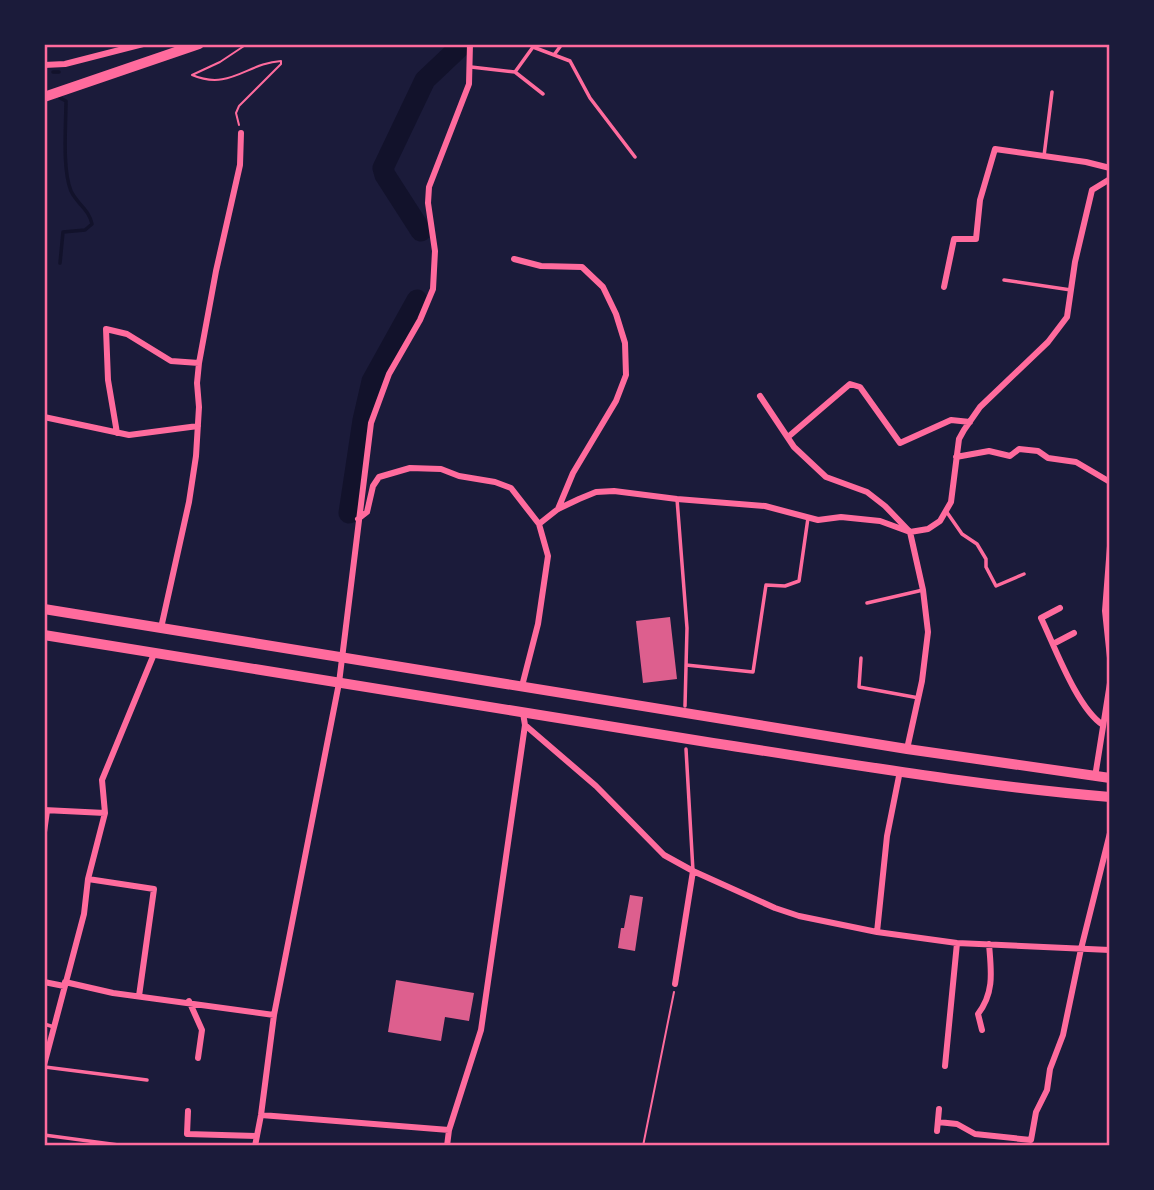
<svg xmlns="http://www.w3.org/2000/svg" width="1154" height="1190" font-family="Signika,sans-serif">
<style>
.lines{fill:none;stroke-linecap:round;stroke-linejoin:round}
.stream{stroke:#12122b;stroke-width:3.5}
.river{stroke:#12122b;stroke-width:21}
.building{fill:#dd5f8e}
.path{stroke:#ff6b9d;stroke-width:2}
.service{stroke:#ff6b9d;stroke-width:3.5}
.minor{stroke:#ff6b9d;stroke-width:6}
.primary{stroke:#ff6b9d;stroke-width:10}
.trunk{stroke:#ff6b9d;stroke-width:10}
.neatline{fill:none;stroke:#ff6b9d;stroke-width:2.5}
</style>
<rect width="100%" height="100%" fill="#1b1b3a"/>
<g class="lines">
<path class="stream" d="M53 72H59
M60 98 66 101C66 125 62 169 71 191 77 204 89 209 92 224L85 230 63 232 60 263"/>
<path class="river" d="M421 231 385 175 383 168 425 80 463 44
M349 513 363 420 372 381 417 300"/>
</g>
<path class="building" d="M670 617 677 679 643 683 636 621Z
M630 895 643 897 635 951 618 948 621 928H624Z
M396 980 474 993 469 1021 445 1017 441 1041 388 1032Z"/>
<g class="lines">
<path class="path" d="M239 125 236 113 239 106 281 64V61C247 63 230 91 192 75L220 62 247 44
M643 1146 674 992"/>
<path class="service" d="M554 55 562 44
M471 67 515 72 533 47 570 61 590 98 635 157
M515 72 543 94
M1044 156 1052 92
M1004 280 1071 290
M677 499 687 628 685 706
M946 511 962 534 977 544 986 559V567L996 586 1024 574
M867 603 923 590
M861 658 859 687 919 698
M686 665 753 672 766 585 785 586 799 581 808 518
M686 749 693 871
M44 1024 54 1027
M45 1067 147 1080
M44 1135 126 1146"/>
<path class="minor" d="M44 65 65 64 143 44
M514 259 541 266 582 267 603 287 616 314 625 343 626 375 616 401 573 473 558 509
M944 287 954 239H976L980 200 995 149 1086 162 1110 168
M760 396 794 447 826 477 867 492 885 506 910 532 923 590 928 632 922 681 907 749
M44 417 129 435 198 426
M117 433 108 380 106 329 127 334 171 361 199 363
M788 437 850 384 860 387 900 443 951 420 970 422
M956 457 989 451 1010 456 1019 449 1038 451 1048 458 1076 462 1110 482
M358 519 367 512 373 486 379 477 410 468 441 469 459 476 495 482 511 488 539 524 548 556 538 624 522 686
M539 524 558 509 579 499 596 492 614 491 677 499 765 506 818 520 841 517 880 521 910 532 928 529 940 521 951 502 959 439 964 430 980 407 1048 342 1067 317 1075 262 1092 190 1110 179
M1110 546 1105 611 1110 658
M1060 608 1041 618C1055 647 1077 708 1103 725
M161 628 189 502 196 456 199 407 197 383 199 363 216 271 240 165 241 133
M1053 644 1074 633
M525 725 596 786 664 855 693 871 775 908 799 916 877 932 957 943 1110 950
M1095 777 1110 683
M44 810 105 813
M44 832 47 811
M88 879 154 889 139 996
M877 932 887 836 900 771
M44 982 64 986
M65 982 113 993 274 1015
M675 984 693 871
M189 1001 202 1030 198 1058
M982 1030 978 1014C995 992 991 970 989 944
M44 1065 84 914 88 879 105 813 102 780 154 654
M945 1066 957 943
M188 1111 187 1134 257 1136
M261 1115 449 1130
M938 1122 957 1124 975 1134 1031 1140 1036 1112 1047 1090 1050 1069 1063 1035 1081 949 1110 833
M937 1131 939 1109
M255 1146 261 1115 274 1015 339 683 371 423 389 374 420 320 433 289 435 251 428 203 429 187 469 84 470 44
M447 1146 449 1130 481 1030 525 725 523 713"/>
<path class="primary" d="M44 97 199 44"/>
<path class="trunk" d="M44 609 907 749 1110 778
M44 635C267 672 490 708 713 743 845 763 977 786 1110 797"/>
</g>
<rect width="1154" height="1190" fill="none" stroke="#1b1b3a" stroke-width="91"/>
<rect x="46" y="46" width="1062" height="1098" class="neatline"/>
</svg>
